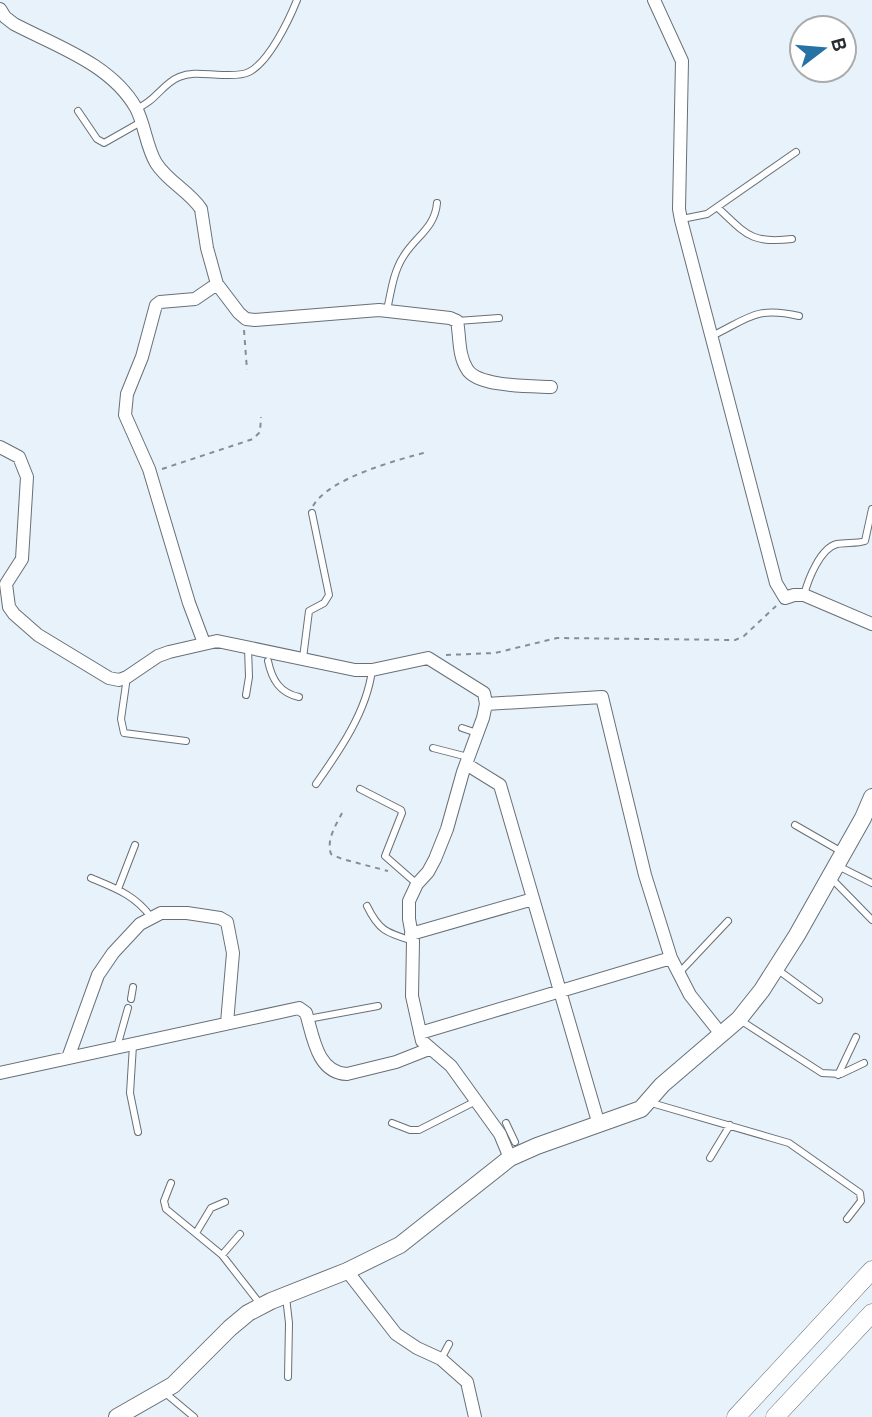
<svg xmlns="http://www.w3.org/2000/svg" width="872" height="1417" font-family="Raleway,sans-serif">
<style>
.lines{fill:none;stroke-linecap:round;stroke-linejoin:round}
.service-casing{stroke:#687077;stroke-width:8}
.minor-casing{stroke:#687077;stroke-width:14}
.tertiary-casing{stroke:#687077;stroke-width:18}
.secondary-casing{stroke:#687077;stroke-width:19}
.path{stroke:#878e93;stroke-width:2;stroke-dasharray:5 5;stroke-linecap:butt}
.service{stroke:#fff;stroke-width:6}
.minor{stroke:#fff;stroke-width:12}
.tertiary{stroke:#fff;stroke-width:16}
.secondary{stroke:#fff;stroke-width:18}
</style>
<rect width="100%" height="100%" fill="#e8f2fa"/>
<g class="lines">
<defs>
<path id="service" d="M136 109C156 101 162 84 179 77 193 71 208 75 222 75 231 75 241 76 249 72 269 62 289 20 297 0
M78 111 97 139 104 143 141 122
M718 208C746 234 751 244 792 239
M682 219 707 214 796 152
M387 310C391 292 393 273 403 257 415 237 435 228 437 203
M457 321 499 318
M712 336C749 318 756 306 799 316
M804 595C808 580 820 548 837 544 846 542 856 544 865 541L872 509
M303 658 309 611 324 603 329 595 312 513
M268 661C272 680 280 693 299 697
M127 677 121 719 124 733 186 741
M246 695 249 677 248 648
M462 728 477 733
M433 748 468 757
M316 784C340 750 367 711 372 670
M360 789 401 810 402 813 385 856 417 884
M795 825 842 852
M838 866 872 883
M91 878C115 888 135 895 151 917
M831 878 872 920
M118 889 135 845
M367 906C379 931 387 933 413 941
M778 970 819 1000
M679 973 728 921
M131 999 133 987
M308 1019 378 1006
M740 1020 822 1073 841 1074 864 1063
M133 1045 130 1093 138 1132
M117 1047 128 1008
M838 1075 856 1037
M648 1102 789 1143 860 1193 861 1201 847 1219
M392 1123 410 1130H419L476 1101
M506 1123 515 1142
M710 1158 730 1125
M171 1183 164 1201 166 1209 222 1255 261 1305
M196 1233 211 1208 225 1202
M222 1255 240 1234
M286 1297 289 1323 288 1377
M441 1359 449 1344
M164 1392 194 1417"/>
<path id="minor" d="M654 0 682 61 679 209 681 220 776 583 785 598 794 595H804L872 624
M0 9 5 17 14 24C56 46 111 64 136 108 145 125 146 146 156 163 168 182 189 191 201 209L207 248 217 284 239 313 246 319 255 320 379 310 450 318 457 321C460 336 458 355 467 369 477 387 531 386 551 387
M0 447 19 457 27 477 22 559 6 584 9 607 14 614 38 635 109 678 119 680 127 677 158 656 169 652 217 641 355 670H372L428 658 484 693 486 704 483 718 463 772 447 829 435 859 428 872 417 884 409 901V919L413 941 412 996 422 1041 451 1066 500 1134 510 1158
M204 643 189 603 149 469 125 415 127 394 142 357 156 305 160 302 195 299 217 284
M486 704 602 697 645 875 671 958 690 995 721 1034
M466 764 500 785 599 1125
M411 934 533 899
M420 1033 671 958
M68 1058 98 975 113 953 140 924 161 913H187L220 918 227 922 233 953 227 1023
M0 1073 299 1008 306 1013C313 1036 317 1073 347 1074L396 1062 429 1049
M347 1271 396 1334 417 1348 441 1359 467 1382 475 1417"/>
<path id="tertiary" d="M117 1417 173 1385 230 1328 248 1313 271 1301 347 1271 400 1245 510 1158 537 1146 641 1109 662 1085 739 1019 762 990 797 935 863 818 872 797"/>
<path id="secondary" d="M736 1417 872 1270
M775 1417 872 1313"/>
</defs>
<use href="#service" class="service-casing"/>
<use href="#minor" class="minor-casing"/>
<use href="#tertiary" class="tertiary-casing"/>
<use href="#secondary" class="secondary-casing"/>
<path class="path" d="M244 330 247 370
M162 469 253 439 260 432 261 417
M313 506C329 478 397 460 427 452
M446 655 495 653 557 638 735 640 744 636 776 606
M342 813C336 825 326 840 331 854L342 859 388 871"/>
<use href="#service" class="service"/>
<use href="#minor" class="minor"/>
<use href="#tertiary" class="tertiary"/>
<use href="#secondary" class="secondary"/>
</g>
<g transform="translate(823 49) rotate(74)"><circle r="33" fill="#ffffff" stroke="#a9abac" stroke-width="2"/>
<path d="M0-5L12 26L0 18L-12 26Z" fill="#2772a5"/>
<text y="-10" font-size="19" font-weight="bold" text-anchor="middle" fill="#292d30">B</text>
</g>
</svg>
